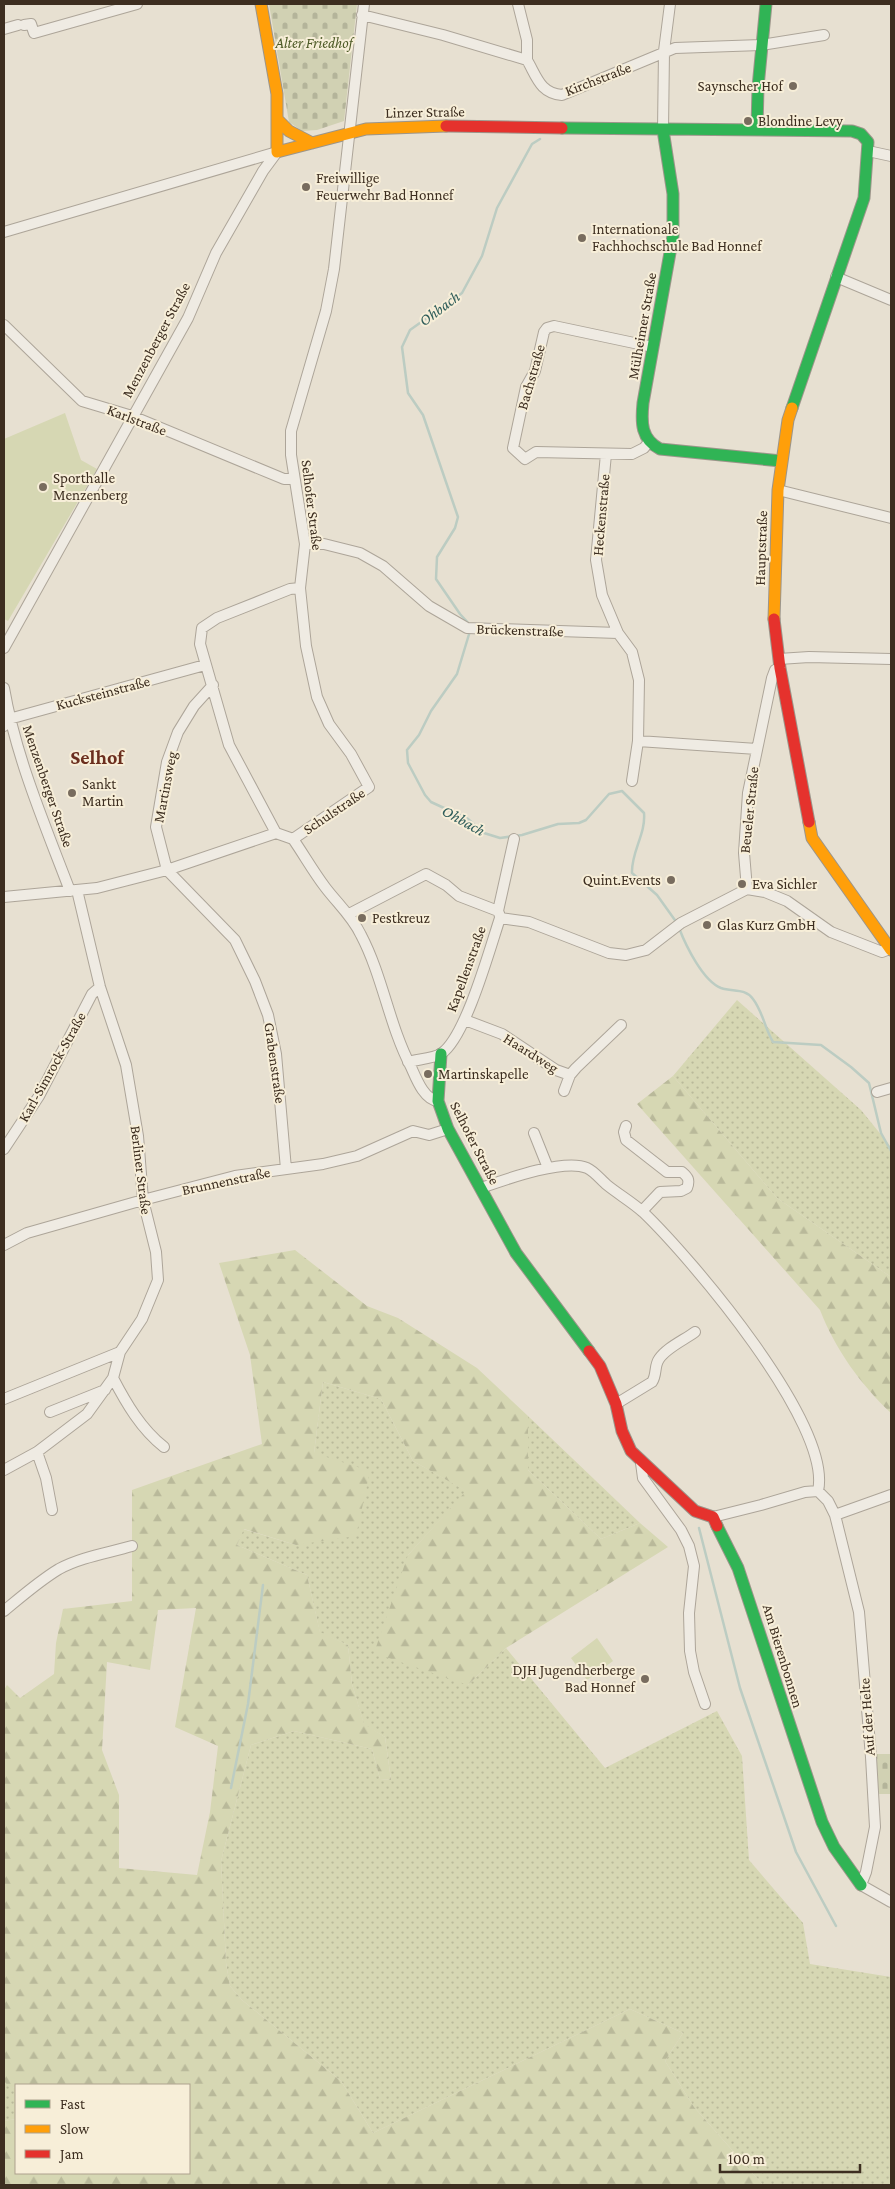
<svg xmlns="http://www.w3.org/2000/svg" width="895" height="2189" font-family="'Crimson Pro',serif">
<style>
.grass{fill:url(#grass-dots)}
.forest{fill:url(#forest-firs);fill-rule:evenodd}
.cemetery{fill:url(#cemetery-stones)}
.pitch{fill:#d6d7b3}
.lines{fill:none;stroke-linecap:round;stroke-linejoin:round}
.stream{stroke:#bcccc2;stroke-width:2.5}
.street-casing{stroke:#ada599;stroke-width:12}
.fast-casing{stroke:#9c958a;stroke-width:13}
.slow-casing{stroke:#9c958a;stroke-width:13}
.jam-casing{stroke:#9c958a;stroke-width:13}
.street{stroke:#efebe3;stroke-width:10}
.fast{stroke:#30b455;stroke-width:11}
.slow{stroke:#ff9f0a;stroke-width:11}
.jam{stroke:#e5322d;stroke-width:11}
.poi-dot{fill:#786c5e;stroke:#f7eed8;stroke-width:2}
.labels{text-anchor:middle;stroke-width:4;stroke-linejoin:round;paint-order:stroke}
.park-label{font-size:15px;font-style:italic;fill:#4d5a26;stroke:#f7eed8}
.street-label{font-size:15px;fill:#3d2e20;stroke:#f7eed8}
.poi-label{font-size:15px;fill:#3d2e20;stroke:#f7eed8;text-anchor:start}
.water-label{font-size:16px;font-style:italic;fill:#2f5d5a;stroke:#f7eed8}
.district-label{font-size:20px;font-weight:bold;fill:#6b2e1e;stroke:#f7eed8}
</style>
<defs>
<pattern id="grass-dots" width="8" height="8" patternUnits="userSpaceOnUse" patternTransform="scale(1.25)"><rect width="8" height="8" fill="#d6d7b3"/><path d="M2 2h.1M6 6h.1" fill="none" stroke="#b9b99a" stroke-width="1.8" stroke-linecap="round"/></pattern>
<pattern id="forest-firs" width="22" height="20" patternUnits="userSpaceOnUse" patternTransform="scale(1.25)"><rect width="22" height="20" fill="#d6d7b3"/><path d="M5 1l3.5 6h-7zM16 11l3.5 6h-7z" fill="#b9b99a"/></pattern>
<pattern id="cemetery-stones" width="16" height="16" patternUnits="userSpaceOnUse" patternTransform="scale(1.25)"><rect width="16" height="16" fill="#d1d1b3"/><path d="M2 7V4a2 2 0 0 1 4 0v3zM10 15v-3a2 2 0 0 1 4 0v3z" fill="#b4b49a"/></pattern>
</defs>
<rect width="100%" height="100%" fill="#e7e0d1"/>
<path class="grass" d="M737 1000 861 1110 891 1147V1277L777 1198 673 1076Z
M323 1382 381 1399 413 1461 467 1491 408 1555 468 1685 506 1648 605 1768 717 1711 742 1756 749 1860 803 1923 810 1964 891 1977V2184L763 2185 694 2107 665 2061 683 2033 630 2009 373 2133 341 2081 242 2000 230 1986 226 1963 221 1861 251 1745 294 1731 372 1749 380 1779 391 1780 385 1737 364 1725 352 1684 348 1645 320 1633 307 1575 237 1545 243 1529 296 1545 314 1453Z
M528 1416 640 1523 601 1539 528 1470Z
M4 2081 9 2086 16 2088V2119L4 2121Z"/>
<path class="forest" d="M673 1076 777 1198 891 1277V1413C861 1385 835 1349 820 1310L637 1104Z
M295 1250 367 1306 398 1318 477 1368 528 1416V1470L601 1539 640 1523 668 1547 506 1648 468 1685 374 1653 408 1555 466 1491 413 1461 381 1399 323 1382 314 1453 370 1471 356 1536 296 1545 244 1529 237 1545 307 1575 320 1632 348 1645 352 1684 364 1724 385 1737 391 1780 380 1779 372 1749 294 1731 251 1745 221 1861 226 1963 230 1986 242 2000 341 2081 373 2133 630 2009 683 2033 665 2061 694 2107 763 2185H4V2121L16 2119V2173H189V2085H16V2088L9 2087 4 2081V1690L7 1685 20 1698 54 1674 56 1643 63 1609 132 1601V1490L262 1444 250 1355 219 1263ZM196 1608 175 1727 218 1746 210 1812 197 1875 119 1868V1795L102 1750 107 1662 150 1670 158 1610Z"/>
<path class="cemetery" d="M269 4H357L344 121 317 130 302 131 289 122Z
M875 1754H891V1794H876Z"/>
<path class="pitch" d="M65 413 81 460 97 469 8 621 4 619V439Z
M597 1638 613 1661 587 1680 571 1658Z"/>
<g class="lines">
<path class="stream" d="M471 626 460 614 436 579 437 557 455 528 458 517 423 415 408 393 402 347 410 330 462 293 482 256 497 208 532 144 540 139
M470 631 457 674 431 711 419 735 407 750 408 763 425 795 431 802 468 819 484 833 500 838 522 835 558 824 579 823 586 820 609 794 622 791 644 813C646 834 631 852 632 873L657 895 677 923
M679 928C686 946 703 981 721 988 733 992 745 988 753 999 763 1012 765 1029 773 1042L821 1045 851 1067 869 1083 881 1133 891 1151
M699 1528 740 1688 796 1852 836 1926
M231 1788 248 1704 263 1585"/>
<defs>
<path id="street" d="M518 4 527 40V60
M362 15 443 35 527 60C537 77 540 93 562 95L675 48 761 45 824 35
M24 25 31 24 34 33 137 4
M4 29 18 25
M663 130 664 51 670 4
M868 151 891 156
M4 232 277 152
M836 277 891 300
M4 325 82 401 132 416 284 479H293
M648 443 644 448 632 454 536 452 525 459 513 448 526 387 535 371 544 332 547 328 554 326 653 347
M606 454 596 560 602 595 618 633
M778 490 891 518
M305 544H324L360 553 383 566 429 606 467 628 618 633 632 652 639 680 638 741 757 749
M4 648 188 318 216 253 263 171 277 152
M779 659 809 657 891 659
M213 685 194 706 178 732 167 762 156 827 167 870 235 940 255 981 268 1015 276 1054 286 1169
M4 688C16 758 45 825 70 891
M4 726 9 719 205 665
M632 781 638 741
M276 833 229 745 200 644 202 628 217 618 290 589 300 588
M293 839 369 787 351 754 329 724 317 697 306 646 300 588 305 544 291 455V431L326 311 334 269 364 4
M293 839C304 855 313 871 325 887 337 903 352 916 361 935 383 977 389 1025 411 1067 416 1078 424 1100 438 1101
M747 889 744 853 748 793 772 678 775 670 780 668
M747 889 765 892 787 901 831 932 882 952 890 949
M4 897 97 888 167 870 276 833 293 839
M349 914 426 874 446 885 459 896 498 911
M500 916 498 911 514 839
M500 918 529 922 609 953 626 955 646 950 681 923 747 889
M465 1020 502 1034 556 1070 570 1075
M408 1062C417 1059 434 1059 442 1053 466 1036 490 948 500 918
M564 1091 570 1075 576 1068 621 1025
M877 1092 891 1088
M626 1126 624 1132 626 1140 667 1172H682C688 1177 690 1180 687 1188L681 1191 660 1192 642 1211
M534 1133 548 1168
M4 1149 39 1096 92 994 100 987
M481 1188C504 1180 564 1158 587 1168 594 1171 601 1180 607 1185 618 1194 632 1202 643 1212 691 1258 833 1425 818 1491
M4 1245 27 1233 143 1200 235 1176 323 1164 357 1156 413 1131 429 1135 448 1129
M113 1378C126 1403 141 1429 164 1447
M4 1399 120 1352
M616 1404 652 1382C657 1375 654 1366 659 1359 666 1348 684 1340 695 1332
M50 1412 105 1390
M37 1452 46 1478 52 1510
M641 1463 643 1478 681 1530 689 1546 694 1566 689 1613 690 1651 694 1672 705 1704
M4 1470 37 1452 87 1414 113 1378 120 1352 142 1319 158 1280 156 1252 143 1200 138 1136 126 1065 100 987 77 890
M835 1515 891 1495
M713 1517 761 1505 805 1492 818 1491 828 1501 835 1515 859 1612 871 1757 875 1827 866 1872 861 1885 891 1902
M4 1611C21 1597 39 1581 59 1569 81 1557 108 1553 132 1546"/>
<path id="fast" d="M562 128 852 131 861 134 868 142 864 198 792 408
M757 129 758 87 766 4
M663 130 673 194V236L643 403C641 423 641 439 660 449L781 461
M441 1054 438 1101 448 1129 516 1253 589 1351
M717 1526 738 1568 822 1822 834 1847 861 1885"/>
<path id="slow" d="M261 4 277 94V152L366 129 446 126
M277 119 289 131 312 143
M774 619 778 490 788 420 792 408
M809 822 812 838 891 950"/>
<path id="jam" d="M446 126 562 128
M774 619 780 668 809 822
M589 1351 600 1366 616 1404 622 1431 631 1451 695 1511 713 1517 717 1526"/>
</defs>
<use href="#street" class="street-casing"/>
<use href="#fast" class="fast-casing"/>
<use href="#slow" class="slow-casing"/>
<use href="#jam" class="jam-casing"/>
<use href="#street" class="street"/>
<use href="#fast" class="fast"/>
<use href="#slow" class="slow"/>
<use href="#jam" class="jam"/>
</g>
<g class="poi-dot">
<circle cx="793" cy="86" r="5"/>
<circle cx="748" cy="121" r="5"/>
<circle cx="306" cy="187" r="5"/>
<circle cx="582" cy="238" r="5"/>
<circle cx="43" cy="487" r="5"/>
<circle cx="72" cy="793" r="5"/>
<circle cx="671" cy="880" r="5"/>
<circle cx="742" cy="884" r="5"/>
<circle cx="362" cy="918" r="5"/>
<circle cx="707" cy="925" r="5"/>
<circle cx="428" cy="1074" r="5"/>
<circle cx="645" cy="1679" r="5"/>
</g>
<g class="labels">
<g class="park-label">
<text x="314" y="48">Alter Friedhof</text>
</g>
<g class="street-label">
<text transform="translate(598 79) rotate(-21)" y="5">Kirchstraße</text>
<text transform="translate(425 112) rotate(-1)" y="5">Linzer Straße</text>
<text transform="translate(642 326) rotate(-80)" y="5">Mülheimer Straße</text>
<text transform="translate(156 340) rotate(-62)" y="5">Menzenberger Straße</text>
<text transform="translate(531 377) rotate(-74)" y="5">Bachstraße</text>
<text transform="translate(137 420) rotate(21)" y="5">Karlstraße</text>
<text transform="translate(312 505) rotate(83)" y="5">Selhofer Straße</text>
<text transform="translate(601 515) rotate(-85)" y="5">Heckenstraße</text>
<text transform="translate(761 548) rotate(-88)" y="5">Hauptstraße</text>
<text transform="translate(520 630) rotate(2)" y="5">Brückenstraße</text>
<text transform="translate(103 693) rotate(-15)" y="5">Kucksteinstraße</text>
<text transform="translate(48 786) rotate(71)" y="5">Menzenberger Straße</text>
<text transform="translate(165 787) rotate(-79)" y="5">Martinsweg</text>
<text transform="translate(749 810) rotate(-84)" y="5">Beueler Straße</text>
<text transform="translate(334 811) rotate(-34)" y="5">Schulstraße</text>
<text transform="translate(466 969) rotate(-70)" y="5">Kapellenstraße</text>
<text transform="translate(531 1053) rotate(32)" y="5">Haardweg</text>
<text transform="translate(275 1063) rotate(82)" y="5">Grabenstraße</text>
<text transform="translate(52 1067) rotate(-61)" y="5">Karl-Simrock-Straße</text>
<text transform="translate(475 1143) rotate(63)" y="5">Selhofer Straße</text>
<text transform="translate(141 1170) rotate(83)" y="5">Berliner Straße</text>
<text transform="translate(226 1181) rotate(-12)" y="5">Brunnenstraße</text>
<text transform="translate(783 1656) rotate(73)" y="5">Am Bierenbonnen</text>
<text transform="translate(867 1717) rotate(-94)" y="5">Auf der Helte</text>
</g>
<g class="poi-label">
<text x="783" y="91" text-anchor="end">Saynscher Hof</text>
<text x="758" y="126">Blondine Levy</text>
<text x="316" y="183">Freiwillige<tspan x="316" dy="17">Feuerwehr Bad Honnef</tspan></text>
<text x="592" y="234">Internationale<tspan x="592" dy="17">Fachhochschule Bad Honnef</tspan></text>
<text x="53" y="483">Sporthalle<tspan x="53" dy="17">Menzenberg</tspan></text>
<text x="82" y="789">Sankt<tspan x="82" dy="17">Martin</tspan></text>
<text x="661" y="885" text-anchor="end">Quint.Events</text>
<text x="752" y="889">Eva Sichler</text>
<text x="372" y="923">Pestkreuz</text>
<text x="717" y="930">Glas Kurz GmbH</text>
<text x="438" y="1079">Martinskapelle</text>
<text x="635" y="1675" text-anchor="end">DJH Jugendherberge<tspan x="635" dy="17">Bad Honnef</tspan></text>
</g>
<g class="water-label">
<text transform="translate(439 308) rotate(-37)" y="6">Ohbach</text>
<text transform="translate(464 820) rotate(29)" y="6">Ohbach</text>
</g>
<g class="district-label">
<text x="97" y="764">Selhof</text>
</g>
</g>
<rect width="895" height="2189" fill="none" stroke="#3d2e20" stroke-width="10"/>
<rect x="15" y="2084" width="175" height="90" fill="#f7eed8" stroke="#ada18e"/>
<rect x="25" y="2100" width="25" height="8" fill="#30b455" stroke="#ada18e"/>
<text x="60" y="2109" font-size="15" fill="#3d2e20">Fast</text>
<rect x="25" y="2125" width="25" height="8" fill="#ff9f0a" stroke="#ada18e"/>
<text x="60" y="2134" font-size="15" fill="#3d2e20">Slow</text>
<rect x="25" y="2150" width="25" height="8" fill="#e5322d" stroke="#ada18e"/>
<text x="60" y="2159" font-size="15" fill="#3d2e20">Jam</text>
<path d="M720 2164v8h140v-8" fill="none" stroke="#3d2e20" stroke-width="2.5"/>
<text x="728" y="2164" font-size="15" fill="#3d2e20" stroke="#f7eed8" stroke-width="4" paint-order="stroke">100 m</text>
</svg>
